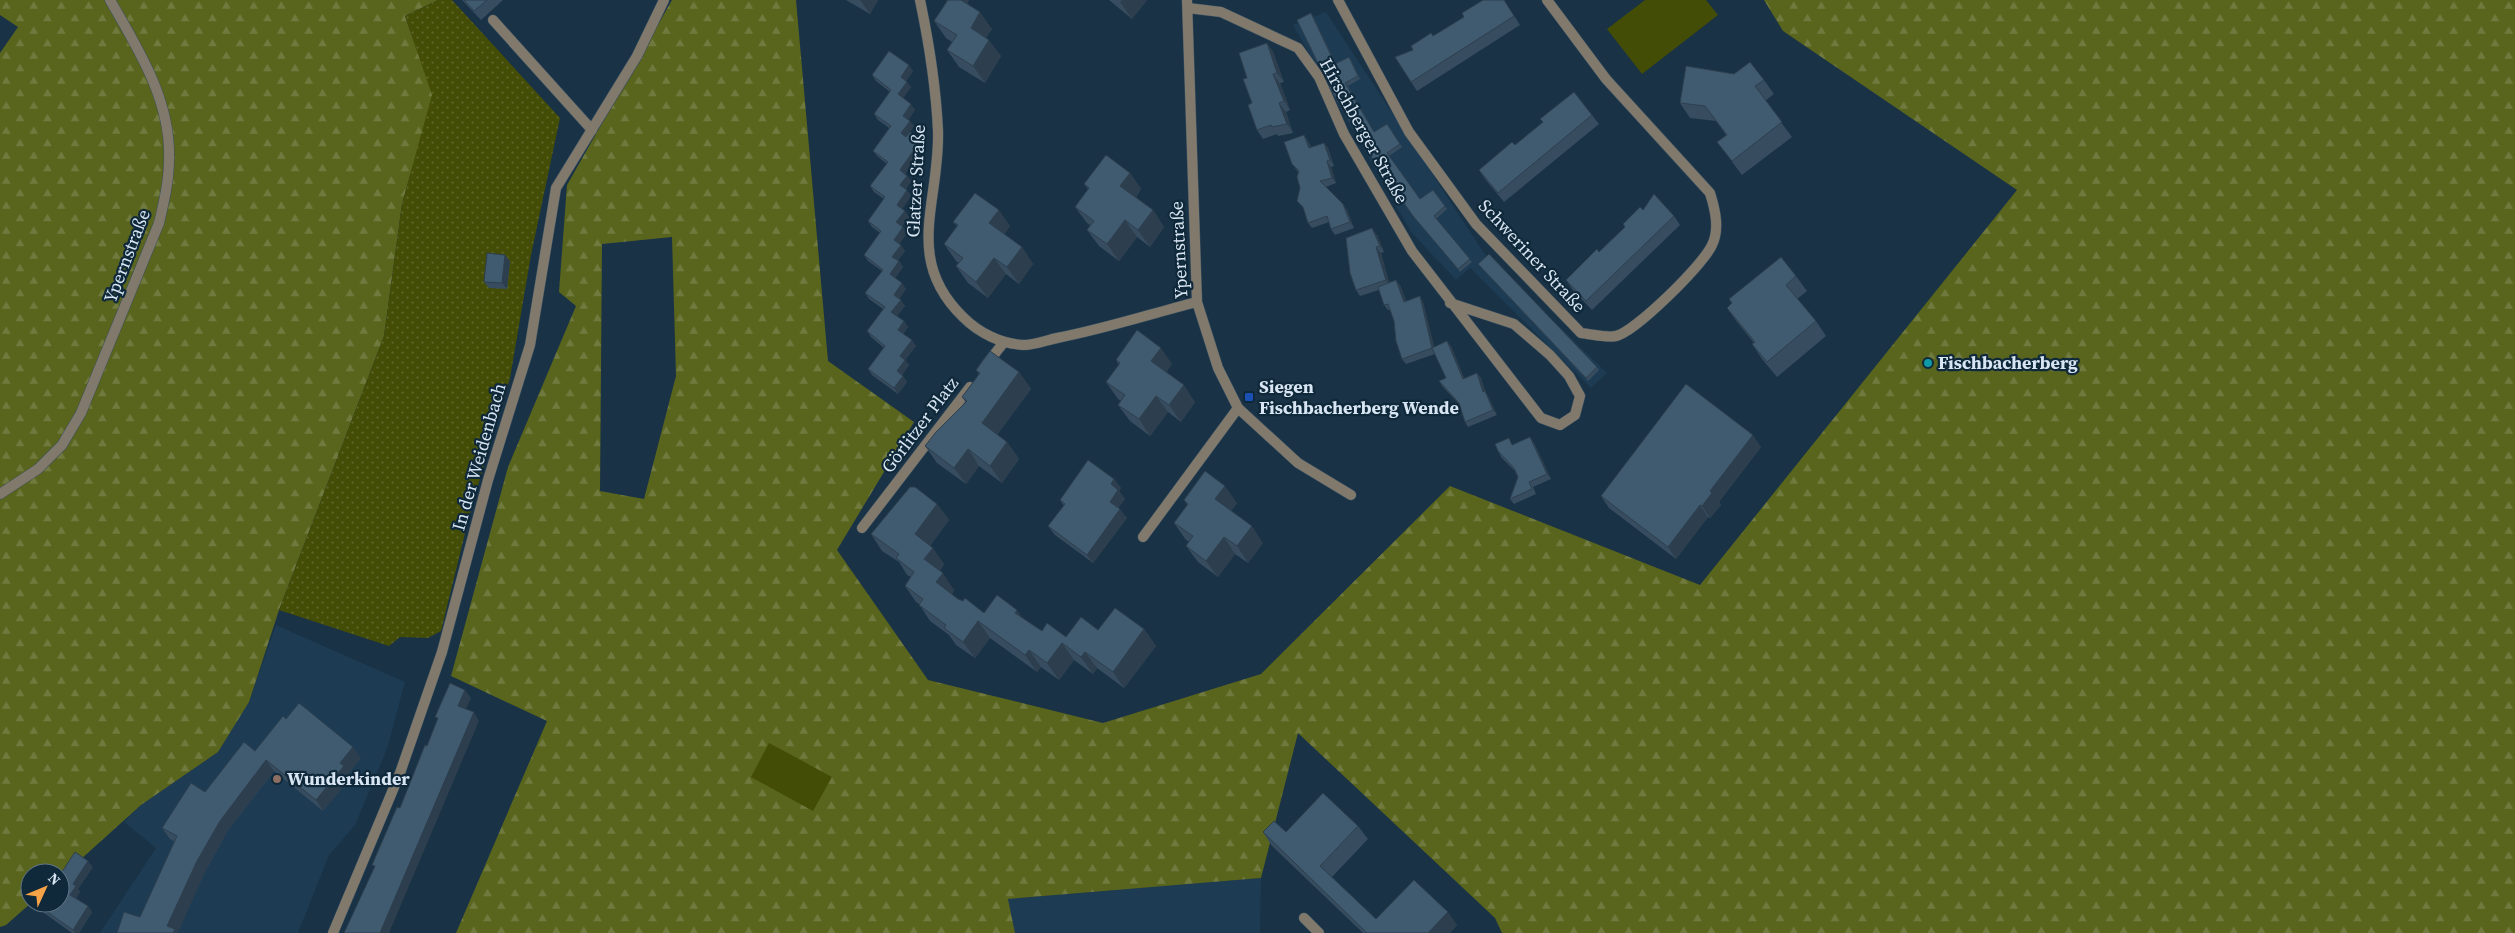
<svg xmlns="http://www.w3.org/2000/svg" width="2515" height="933" font-family="'Source Serif 4',serif">
<style>
.built{fill:#1d3b53}
.forest{fill:url(#forest-firs);fill-rule:evenodd}
.park{fill:#444d06}
.garden{fill:url(#garden-dots)}
.lines{fill:none;stroke-linecap:round;stroke-linejoin:round}
.lane-casing{stroke:#384f61;stroke-width:11}
.street-casing{stroke:#384f61;stroke-width:11}
.lane{stroke:#80796c;stroke-width:10}
.street{stroke:#80796c;stroke-width:10}
.wall{fill:#374d5f}
.shaded-wall{fill:#2d3f4e}
.building{fill:#405a6f;stroke:#2d3f4e}
.culture-dot{fill:#0f9aa8;stroke:#0f283a;stroke-width:2}
.transit-dot{fill:#1a4fb4;stroke:#0f283a;stroke-width:2}
.education-dot{fill:#8d6e63;stroke:#0f283a;stroke-width:2}
.labels{text-anchor:middle;stroke-width:4.5;stroke-linejoin:round;paint-order:stroke}
.street-label{font-size:18px;fill:#d8e6f3;stroke:#0f283a}
.poi-label{font-size:18px;font-weight:bold;fill:#d8e6f3;stroke:#0f283a;text-anchor:start}
</style>
<defs>
<pattern id="forest-firs" width="22" height="20" patternUnits="userSpaceOnUse" patternTransform="scale(1.25)"><rect width="22" height="20" fill="#59641d"/><path d="M5 1l3.5 6h-7zM16 11l3.5 6h-7z" fill="#707a3e"/></pattern>
<pattern id="garden-dots" width="8" height="8" patternUnits="userSpaceOnUse" patternTransform="scale(1.25)"><rect width="8" height="8" fill="#444d06"/><path d="M2 2h.1M6 6h.1" fill="none" stroke="#5e672b" stroke-width="1.8" stroke-linecap="round"/></pattern>
</defs>
<rect width="100%" height="100%" fill="#193245"/>
<path class="built" d="M1326 12 1484 253 1607 373 1591 388 1470 268 1456 280 1411 232 1293 25Z
M276 625 405 682 387 749 355 825 329 855 298 933H100L156 848 124 822 141 805 218 752 249 702Z
M1261 878 1260 933H1015L1008 899Z"/>
<path class="forest" d="M0 0H438L405 16 433 95 402 204 384 336 279 610 249 702 218 752 141 805 60 878V873H30L31 903 6 925 0 927V53L18 27 0 15Z
M672 0H796L828 361 914 422 837 550 928 680 1103 723 1261 674 1450 486 1700 585 2017 190 1783 31 1764 0H2515V933H1502L1495 918 1298 733 1261 878 1008 899 1015 933H456L547 721 451 676 508 467 576 306 559 292 567 185ZM672 237 676 376 644 499 600 491 602 244Z"/>
<path class="park" d="M1645 0H1706L1718 15 1642 74 1607 29Z
M769 743 832 777 813 811 751 777Z"/>
<path class="garden" d="M438 0H452L560 118 531 255 510 378 471 509 441 631 428 638 400 637 389 646 279 610 384 336 402 204 432 95 405 16Z"/>
<g class="lines">
<defs>
<path id="lane" d="M493 20 592 130
M1143 537 1238 408"/>
<path id="street" d="M920 0C929 43 936 87 938 131 940 202 903 259 963 317 979 333 1001 344 1024 345 1035 345 1047 340 1057 338 1104 329 1150 314 1197 302
M1187 0 1197 302 1218 368 1238 408 1298 463 1351 495
M1338 0 1409 132 1476 224 1581 333C1591 334 1606 338 1616 336 1635 332 1704 264 1712 245 1720 229 1715 209 1710 193L1606 79 1547 0
M1188 8 1221 12 1298 48 1319 77 1344 134 1412 251 1541 418 1560 425 1575 415 1580 396 1569 376 1550 355 1514 324 1450 303
M986 365 1004 342
M0 494 38 469 62 445 81 413 159 223C164 202 169 181 169 159 171 100 138 49 110 0
M862 528 970 387
M1304 918 1319 933
M333 933 400 773 442 652 488 480 530 345 556 188 637 56 664 0"/>
</defs>
<use href="#lane" class="lane-casing"/>
<use href="#street" class="street-casing"/>
<use href="#lane" class="lane"/>
<use href="#street" class="street"/>
</g>
<path class="wall" d="M462 0H503L481 20Z
M846 0H878L870 14Z
M946 0H969L967 4 992 29 986 38 1001 56 985 83 959 67 947 50 952 42 946 38 934 21 947 1Z
M1109 0H1147L1132 19Z
M1504 0 1520 25 1417 91 1411 82 1413 50 1433 36Z
M1313 16 1336 64 1351 60 1360 79 1348 86 1374 132 1387 124 1402 147 1389 156 1420 199 1433 190 1447 209 1436 219 1472 262 1460 272 1416 219 1331 90Z
M1267 43 1273 52 1284 82 1280 83 1290 110 1286 112 1293 133 1278 136 1277 134 1263 139 1257 130 1247 78Z
M913 71 906 81 911 87 903 98 915 110 908 120 914 126 906 137 925 145 905 174 907 176 911 181 906 189 911 196 902 209 909 217 902 226 907 233 899 244 905 251 898 260 903 267 895 278 906 289 899 299 905 306 897 316 904 321 908 327 903 334 916 346 905 360 909 365 902 375 907 382 898 394 872 375 868 369 884 348 871 337 867 331 883 309 869 299 865 293 882 271 868 261 864 255 880 233 872 227 868 221 884 199 874 192 870 186 887 164 877 156 873 151 889 128 878 120 874 114 890 92 876 81 872 75Z
M1764 80 1774 94 1765 101 1792 137 1742 175 1717 142 1726 135 1716 121 1690 118 1680 103Z
M1592 115 1599 124 1504 202 1485 179 1479 170 1515 145Z
M1304 135 1308 141 1311 147 1324 143 1328 148 1334 166 1331 167 1336 183 1326 187 1347 210 1354 228 1335 235 1331 229 1329 222 1312 228 1308 223 1304 209 1297 201 1300 188 1298 172 1292 164Z
M1130 173 1141 189 1136 197 1153 210 1164 227 1150 247 1137 237 1119 261 1099 246 1087 230 1090 225 1087 223 1075 207 1088 189 1084 184Z
M1643 210 1674 216 1680 225 1592 310 1572 289 1566 280 1599 252 1625 227 1623 224Z
M953 222 1010 226 1004 234 1022 247 1033 264 1019 284 1006 274 988 298 968 283 956 266 959 263 956 261 944 244 957 226Z
M1377 235 1384 252 1381 253 1389 282 1400 285 1406 301 1423 302 1434 347 1451 346 1464 378 1477 373 1481 378 1485 391 1488 396 1497 415 1468 427 1465 422 1460 405 1442 386 1439 381 1446 378 1435 354 1406 364 1402 359 1394 321 1390 310H1388L1384 305 1379 290 1360 296 1356 290Z
M510 261 507 289 489 288 484 282Z
M1478 264 1597 367 1599 370 1588 381Z
M1796 276 1807 291 1797 299 1816 321 1826 336 1777 377 1762 359 1752 344 1754 343 1737 322 1727 308Z
M1116 360 1172 364 1166 372 1195 402 1181 422 1168 412 1150 436 1130 421 1118 405 1121 401 1118 399 1106 382 1119 365Z
M976 370 1019 372 1031 389 997 435 1007 442 1019 459 1002 483 979 466 966 484 937 463 925 446 966 403 962 397 979 374Z
M1530 437 1534 443 1551 479 1533 487 1536 494 1514 504 1510 499 1518 477 1515 471 1501 457 1498 451Z
M1761 447 1719 502 1721 505 1710 518 1708 517 1676 559 1609 508 1601 496Z
M1114 479 1121 488 1119 491 1125 499 1118 508 1127 518 1093 563 1055 535 1048 526 1064 506 1060 500Z
M1184 500 1237 503 1231 511 1263 543 1248 563 1235 554 1218 577 1198 562 1186 546 1189 542 1186 540 1174 523 1187 505Z
M937 504 949 520 930 546 944 564 940 571 954 590 952 594 958 599 984 613 1023 618 1042 631 1066 637 1098 630 1144 629 1156 646 1124 688 1097 668 1093 674 1074 660 1059 680 1041 667 1037 672 990 638 975 658 956 645 949 635 930 621 919 604 916 602 905 586 911 577 907 575 899 562 882 551 871 534Z
M286 719 361 758 349 773 351 777 323 811 274 771 227 832 205 872 177 932 140 917 175 842 170 839 162 828 255 751Z
M1358 826 1368 839 1332 877 1376 919 1457 925 1450 933H1363L1272 846 1263 832H1286Z
M93 867 78 889 80 892 76 898 88 906 92 912 79 933H72L44 913 40 907Z"/>
<path class="shaded-wall" d="M860 0H878L870 14Z
M955 0H969L963 11Z
M1122 0H1147L1132 19 1120 2Z
M980 12 992 29 982 44 971 28Z
M1311 13 1313 16 1337 67 1335 64Z
M989 40 1001 56 985 83 973 66Z
M1267 43 1273 52 1284 82 1277 73Z
M909 65 913 71 905 83 901 77Z
M1273 74 1280 83 1290 110 1284 101Z
M907 82 911 87 902 100 898 94Z
M1279 103 1286 112 1293 133 1287 124Z
M911 104 915 110 907 122 903 116Z
M910 121 914 126 905 139 901 133Z
M1304 135 1308 141 1313 154 1309 148Z
M921 140 925 145 904 176 900 170Z
M1324 143 1328 148 1334 166 1330 160Z
M1327 161 1331 167 1336 183 1332 178Z
M1130 173 1141 189 1132 202 1120 186Z
M907 176 911 181 904 191 900 185Z
M907 190 911 196 901 211 897 205Z
M1343 204 1347 210 1354 228 1350 222Z
M999 210 1010 226 1001 240 989 223Z
M1153 210 1164 227 1150 247 1138 230Z
M905 211 909 217 900 228 896 222Z
M1125 220 1137 237 1119 261 1107 244Z
M903 227 907 233 898 246 894 240Z
M1372 228 1377 235 1384 252 1380 246Z
M901 245 905 251 896 262 892 257Z
M1022 247 1033 264 1019 284 1007 267Z
M1376 247 1381 253 1390 286 1386 280Z
M505 255 510 261 507 289 502 283Z
M994 258 1006 274 988 298 976 282Z
M899 261 903 267 894 280 890 274Z
M1396 280 1400 285 1408 307 1404 302Z
M902 283 906 289 898 300 894 295Z
M1420 296 1423 302 1436 353 1432 348Z
M901 300 905 306 895 318 891 312Z
M904 321 908 327 902 335 898 330Z
M912 340 916 346 905 360 909 365 901 377 897 371 900 356Z
M1447 341 1451 346 1467 384 1463 379Z
M1161 348 1172 364 1163 378 1151 361Z
M1019 372 1031 389 993 440 982 423Z
M1477 373 1481 378 1486 397 1483 392Z
M903 376 907 382 898 394 894 388Z
M1184 385 1195 402 1181 422 1169 405Z
M1485 391 1488 396 1497 415 1493 410Z
M1156 396 1168 412 1150 436 1139 419Z
M1753 435 1761 447 1719 502 1721 505 1710 518 1702 506 1710 491Z
M1530 437 1534 443 1551 479 1547 474Z
M1007 442 1019 459 1002 483 990 466Z
M968 449 979 466 966 484 954 468Z
M1114 479 1121 488 1119 491 1125 499 1116 511 1110 502 1111 484Z
M1225 486 1237 503 1227 516 1215 499Z
M937 504 949 520 926 551 915 534Z
M1700 505 1708 517 1676 559 1668 547Z
M1120 509 1127 518 1093 563 1087 555Z
M1252 526 1263 543 1248 563 1237 546Z
M1224 537 1235 554 1218 577 1206 561Z
M933 548 944 564 936 576 924 559Z
M943 573 954 590 948 599 936 582Z
M1017 610 1029 627 1015 613Z
M978 621 990 638 975 658 963 642Z
M1144 629 1156 646 1124 688 1113 672Z
M1062 643 1074 660 1059 680 1047 663Z
M1029 650 1041 667 1037 672 1025 655Z
M1085 652 1097 668 1093 674 1081 657Z
M465 690 471 698 464 714 458 706Z
M474 712 479 721 389 933H380Z
M353 747 361 758 349 773 351 777 323 811 316 800 340 763Z
M266 760 274 771 227 832 205 872 178 933H172L167 926 197 861 220 821Z
M88 861 93 867 78 889 80 892 75 901 70 895 73 884Z
M88 906 92 912 79 933H75L73 930Z
M1448 912 1457 925 1450 933H1428Z"/>
<path class="building" d="M464 0H487L474 11Z
M948 0H961L980 12 971 28 989 40 973 66 947 50 957 35 934 21Z
M1483 0H1504L1514 16 1411 82 1395 57 1413 50 1411 46 1431 33 1433 36 1464 17 1462 13Z
M1311 13 1335 64 1349 57 1358 76 1345 83 1374 132 1387 124 1400 144 1387 153 1420 199 1433 190 1445 206 1434 216 1470 259 1458 269 1413 216 1368 152 1331 90 1297 20Z
M1267 43 1277 73 1273 74 1284 101 1279 103 1287 124 1272 127 1271 125 1257 130 1248 105 1252 103 1243 79 1247 78 1239 53Z
M889 51 909 65 901 77 907 82 898 94 911 104 903 116 910 121 901 133 906 137 910 132 921 140 900 170 907 176 900 185 907 190 897 205 905 211 896 222 903 227 894 240 901 245 892 257 899 261 890 274 902 283 894 295 901 300 891 312 904 321 898 330 912 340 900 356 905 360 897 371 903 376 894 388 868 369 885 346 867 331 885 307 865 293 883 270 864 255 881 231 868 221 885 197 870 186 888 162 873 151 891 126 874 114 891 90 872 75Z
M1750 62 1764 80 1755 86 1782 122 1732 161 1717 142 1727 135 1705 106 1680 103 1686 66 1734 74Z
M1574 92 1592 115 1498 193 1479 170 1512 142 1515 145 1543 122 1540 119Z
M1304 135 1309 148 1324 143 1330 160 1327 161 1332 178 1320 181 1343 204 1350 222 1331 229 1327 216 1308 223 1303 207 1297 201 1300 188 1297 177 1299 171 1292 164 1284 142Z
M1106 155 1130 173 1120 186 1153 210 1138 230 1125 220 1107 244 1087 230 1094 221 1075 207 1089 188 1084 184Z
M975 193 999 210 989 223 1022 247 1007 267 994 258 976 282 956 266 963 258 944 244 958 225 953 222Z
M1654 194 1674 216 1586 301 1566 280 1597 249 1599 252 1625 227 1623 224 1640 207 1643 210Z
M1372 228 1380 246 1376 247 1386 280 1356 290 1350 273 1346 238Z
M487 253 505 255 502 283 484 282Z
M1489 254 1597 367 1586 378 1478 264Z
M1781 257 1796 276 1786 285 1816 321 1767 362 1752 344 1755 342 1727 308 1732 303 1729 299Z
M1396 280 1404 302 1420 296 1432 348 1402 359 1396 341 1394 321 1388 304 1384 305 1378 287Z
M1137 330 1161 348 1151 361 1184 385 1169 405 1156 396 1139 419 1118 405 1125 395 1106 382 1120 363 1116 360Z
M1447 341 1463 379 1477 373 1483 392 1485 391 1493 410 1465 422 1459 403 1439 381 1446 378 1432 348Z
M990 351 1019 372 982 423 1007 442 990 466 968 449 954 468 925 446 936 432 967 401 962 397 980 373 976 370Z
M1686 384 1753 435 1710 491 1712 493 1702 506 1700 505 1668 547 1601 496Z
M1530 437 1547 474 1529 482 1532 489 1510 499 1518 477 1514 468 1498 451 1495 444 1509 438 1512 445Z
M1088 460 1114 479 1111 484 1118 490 1110 502 1120 509 1087 555 1048 526 1065 504 1060 500Z
M1205 471 1225 486 1215 499 1252 526 1237 546 1224 537 1206 561 1186 546 1193 536 1174 523 1188 504 1184 500Z
M910 487H915L937 504 915 534 933 548 924 559 943 573 936 582 958 599 963 601 965 598 984 613 997 595 1017 610 1015 613 1042 631 1047 623 1066 637 1081 617 1098 630 1115 608 1144 629 1113 672 1085 652 1081 657 1062 643 1047 663 1029 650 1025 655 978 621 963 642 944 628 946 625 919 605 923 599 905 586 914 572 896 558 899 554 871 534Z
M450 683 465 690 458 706 474 712 380 933H344L375 866 372 865 397 807 400 808 425 745 427 746 438 718 435 717Z
M299 703 353 747 340 763 344 766 316 800 266 760 220 821 197 861 167 926 175 929 173 933H117L124 912 140 917 177 836 162 828 191 783 205 792 244 742 255 751 283 716 286 719Z
M1323 793 1358 826 1320 866 1376 919 1414 880 1448 912 1428 933H1367L1263 832 1274 821 1286 832Z
M75 852 88 861 73 884 76 886 70 895 88 906 73 930 40 907 42 903H60V875Z"/>
<circle class="culture-dot" cx="1928" cy="363" r="5"/>
<rect class="transit-dot" x="1244" y="392" width="10" height="10" rx="2.5"/>
<circle class="education-dot" cx="277" cy="779" r="5"/>
<g class="labels">
<g class="street-label">
<text transform="translate(1364 131) rotate(61)" y="6">Hirschberger Straße</text>
<text transform="translate(916 181) rotate(-87)" y="6">Glatzer Straße</text>
<text transform="translate(1179 250) rotate(-93)" y="6">Ypernstraße</text>
<text transform="translate(127 256) rotate(-69)" y="6">Ypernstraße</text>
<text transform="translate(1532 256) rotate(47)" y="6">Schweriner Straße</text>
<text transform="translate(920 425) rotate(-53)" y="6">Görlitzer Platz</text>
<text transform="translate(479 457) rotate(-74)" y="6">In der Weidenbach</text>
</g>
<g class="poi-label">
<text x="1938" y="369">Fischbacherberg</text>
<text x="1259" y="393">Siegen<tspan x="1259" dy="21">Fischbacherberg Wende</tspan></text>
<text x="287" y="785">Wunderkinder</text>
</g>
</g>
<g transform="translate(45 888) rotate(46)"><circle r="24" fill="#0f283a" stroke="#5f7484"/>
<path d="M0-4L9 19L0 12L-9 19Z" fill="#f6a247"/>
<text y="-8" font-size="14" font-weight="bold" text-anchor="middle" fill="#d8e6f3">N</text>
</g>
</svg>
